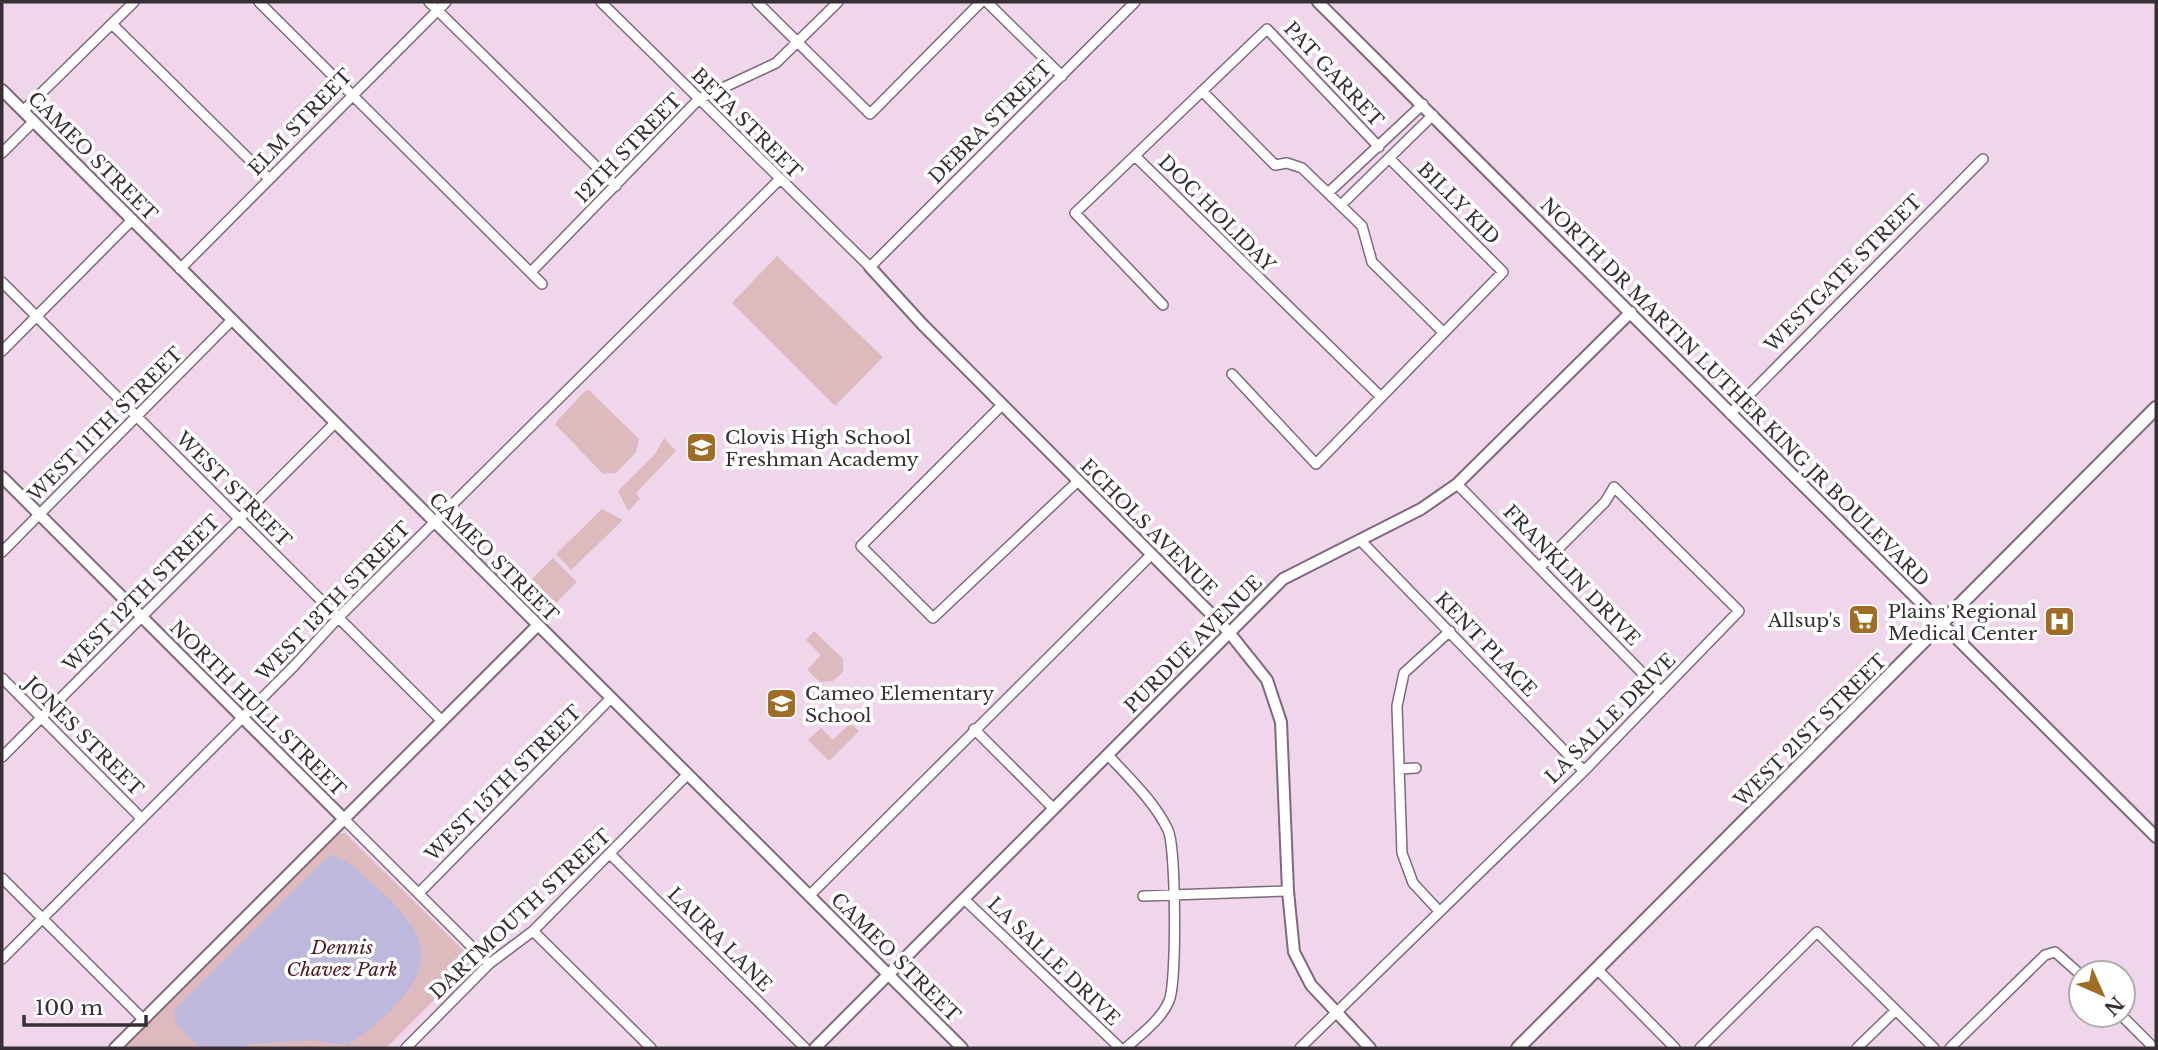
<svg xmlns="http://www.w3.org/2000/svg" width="2158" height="1050" font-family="'Libre Baskerville',serif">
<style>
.green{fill:#ddbabd}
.water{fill:#bdb8dc}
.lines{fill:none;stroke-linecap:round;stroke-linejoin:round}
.stream{stroke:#bdb8dc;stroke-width:2.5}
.minor-casing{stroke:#7f697c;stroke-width:12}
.tertiary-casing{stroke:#7f697c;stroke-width:14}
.secondary-casing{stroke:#7f697c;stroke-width:16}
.minor{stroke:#fff;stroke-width:9}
.tertiary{stroke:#fff;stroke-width:10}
.secondary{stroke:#fff;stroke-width:12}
.labels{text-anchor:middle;stroke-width:7;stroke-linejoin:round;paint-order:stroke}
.street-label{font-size:19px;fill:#382e36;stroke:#fff}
.poi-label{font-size:19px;fill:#382e36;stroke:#fff;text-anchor:start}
.park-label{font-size:19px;font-style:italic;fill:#4d1822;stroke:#fff}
</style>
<rect width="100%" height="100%" fill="#efd6eb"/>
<path class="green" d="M777 256 883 357 835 406 732 303Z
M589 390 639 439 636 452 616 473 603 474 556 425 557 421 585 391Z
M664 438 676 451 636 493 640 499 628 511 618 491 655 454Z
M602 509 623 520 571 570 556 554Z
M553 558 577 582 544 615 520 591Z
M814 631 843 659V672L833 681 820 682 807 670 821 655 806 640Z
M850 723 859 731 829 761 808 740 821 728 833 740Z
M345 833 469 956 471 963 386 1048H123L338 834Z"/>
<path class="water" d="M330 855C350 860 363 875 378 889 394 903 418 926 421 949 427 985 373 1032 344 1045L310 1040 249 1044 244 1048H200L176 1024 174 1010Z"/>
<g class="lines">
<path class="stream" d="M348 1044 350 1048"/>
<defs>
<path id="minor" d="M259 2 542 284
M429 2 616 186
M601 2 870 267 1135 2
M757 2 870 114 981 2
M987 2 1062 76
M112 24 269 179
M1202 91 1275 165 1287 163 1302 168 1362 226 1372 262 1443 332
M23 111 134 2
M2 153 33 122
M1135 156 1381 397
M1328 193 1423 104
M1341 205 1433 115
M180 269 446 2
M531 272 699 99 776 63 838 2
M2 282 442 721
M1163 305 1075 213 1267 29 1379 147
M2 351 132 220
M1232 374 1316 464 1503 272 1390 159
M1002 405 861 546 933 618 1078 481
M1730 414 1983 159
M1457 484 1661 692
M1361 541 1584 771
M2 552 232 320
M2 678 142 819
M974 729 1054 809
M1108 755C1130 779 1154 801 1168 830 1176 847 1177 983 1169 1001 1161 1020 1141 1034 1126 1048
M2 757 335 423
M1400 769 1416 768
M344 819 489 964
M610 854 805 1048
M2 878 144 1020
M419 893 611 698
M809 896 1151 555
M1143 896 1288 891
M964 899 1120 1048
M1439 911 1413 883 1402 853 1397 706 1404 673 1450 631
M533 931 651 1048
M2 959 294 666 339 617 779 180
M1597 969 1675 1048
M2121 1015 2154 1048
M406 1048 489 964 533 931 688 774
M1300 1048 1584 771 1739 611 1614 487 1605 502 1540 567
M1700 1048 1817 932 1934 1048
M1857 1048 1895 1011
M1950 1048 2045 955 2055 952 2081 975"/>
<path id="tertiary" d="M1318 2 2156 837
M2 90 962 1048
M870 267 922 324 1228 631 1267 680 1281 722 1288 891 1294 952 1311 985 1370 1048
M2 477 344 819
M115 1048 538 625
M815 1048 1283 579 1421 509 1457 484 1631 312"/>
<path id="secondary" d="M1518 1048 2156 408"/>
</defs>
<use href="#minor" class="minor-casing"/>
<use href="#tertiary" class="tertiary-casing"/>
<use href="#secondary" class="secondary-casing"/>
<use href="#minor" class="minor"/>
<use href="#tertiary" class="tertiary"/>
<use href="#secondary" class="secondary"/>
</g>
<defs>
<symbol id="school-square" viewBox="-11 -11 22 22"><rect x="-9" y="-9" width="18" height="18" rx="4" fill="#a06d24" stroke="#fff"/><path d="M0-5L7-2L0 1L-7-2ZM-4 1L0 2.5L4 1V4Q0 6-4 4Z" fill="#fff"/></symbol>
<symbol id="supermarket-square" viewBox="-11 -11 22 22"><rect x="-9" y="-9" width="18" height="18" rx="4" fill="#a06d24" stroke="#fff"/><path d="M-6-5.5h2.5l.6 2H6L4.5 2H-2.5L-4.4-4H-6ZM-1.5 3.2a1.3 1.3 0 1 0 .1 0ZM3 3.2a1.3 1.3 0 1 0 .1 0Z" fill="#fff"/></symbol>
<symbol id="hospital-square" viewBox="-11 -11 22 22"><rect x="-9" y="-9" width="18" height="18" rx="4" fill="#a06d24" stroke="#fff"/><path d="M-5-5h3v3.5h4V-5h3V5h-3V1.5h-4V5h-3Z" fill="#fff"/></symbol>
</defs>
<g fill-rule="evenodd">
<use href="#school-square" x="684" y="430" width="35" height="35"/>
<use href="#supermarket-square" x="1846" y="602" width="35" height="35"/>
<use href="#hospital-square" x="2042" y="604" width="35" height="35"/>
<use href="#school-square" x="764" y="686" width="35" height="35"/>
</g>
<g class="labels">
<g class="street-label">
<text transform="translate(1334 74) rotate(47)" y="7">PAT GARRET</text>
<text transform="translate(300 122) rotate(-46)" y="7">ELM STREET</text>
<text transform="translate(990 122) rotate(-45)" y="7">DEBRA STREET</text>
<text transform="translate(747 123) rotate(45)" y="7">BETA STREET</text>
<text transform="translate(628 148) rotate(-46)" y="7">12TH STREET</text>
<text transform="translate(93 156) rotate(45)" y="7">CAMEO STREET</text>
<text transform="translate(1459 203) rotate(45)" y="7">BILLY KID</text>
<text transform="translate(1217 213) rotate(45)" y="7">DOC HOLIDAY</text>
<text transform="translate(1843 273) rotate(-45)" y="7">WESTGATE STREET</text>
<text transform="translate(1735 392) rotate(45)" y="7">NORTH DR MARTIN LUTHER KING JR BOULEVARD</text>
<text transform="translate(105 424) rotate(-45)" y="7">WEST 11TH STREET</text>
<text transform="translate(234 489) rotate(45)" y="7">WEST STREET</text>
<text transform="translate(1149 527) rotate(45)" y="7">ECHOLS AVENUE</text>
<text transform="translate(494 557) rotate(45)" y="7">CAMEO STREET</text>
<text transform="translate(1572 575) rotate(46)" y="7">FRANKLIN DRIVE</text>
<text transform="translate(141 593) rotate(-45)" y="7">WEST 12TH STREET</text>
<text transform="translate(333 601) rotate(-46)" y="7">WEST 13TH STREET</text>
<text transform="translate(1193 644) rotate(-45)" y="7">PURDUE AVENUE</text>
<text transform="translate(1486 644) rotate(46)" y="7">KENT PLACE</text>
<text transform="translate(258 708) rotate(45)" y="7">NORTH HULL STREET</text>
<text transform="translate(1610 718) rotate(-45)" y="7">LA SALLE DRIVE</text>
<text transform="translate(1810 730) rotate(-45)" y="7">WEST 21ST STREET</text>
<text transform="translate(84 736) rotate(45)" y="7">JONES STREET</text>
<text transform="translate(503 783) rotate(-45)" y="7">WEST 15TH STREET</text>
<text transform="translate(520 914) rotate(-43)" y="7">DARTMOUTH STREET</text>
<text transform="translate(720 939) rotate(45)" y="7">LAURA LANE</text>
<text transform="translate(896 957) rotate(45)" y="7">CAMEO STREET</text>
<text transform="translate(1054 961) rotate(44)" y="7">LA SALLE DRIVE</text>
</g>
<g class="poi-label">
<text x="725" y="444">Clovis High School<tspan x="725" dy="22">Freshman Academy</tspan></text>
<text x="2037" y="618" text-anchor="end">Plains Regional<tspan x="2037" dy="22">Medical Center</tspan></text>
<text x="1841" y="627" text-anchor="end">Allsup's</text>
<text x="805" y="700">Cameo Elementary<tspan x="805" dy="22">School</tspan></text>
</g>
<g class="park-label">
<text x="342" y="954">Dennis<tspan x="342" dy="22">Chavez Park</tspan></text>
</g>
</g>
<rect width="2158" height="1050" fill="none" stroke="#382e36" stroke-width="7"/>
<g transform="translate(2102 994) rotate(135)"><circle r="33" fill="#ffffff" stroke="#afabaf" stroke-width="2"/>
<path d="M0-5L12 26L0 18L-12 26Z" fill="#a06d24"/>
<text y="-10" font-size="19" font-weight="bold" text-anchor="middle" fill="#382e36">N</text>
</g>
<path d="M24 1015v10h122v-10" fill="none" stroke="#382e36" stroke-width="3.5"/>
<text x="35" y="1015" font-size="21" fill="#382e36" stroke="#ffffff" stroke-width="5" paint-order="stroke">100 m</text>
</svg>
